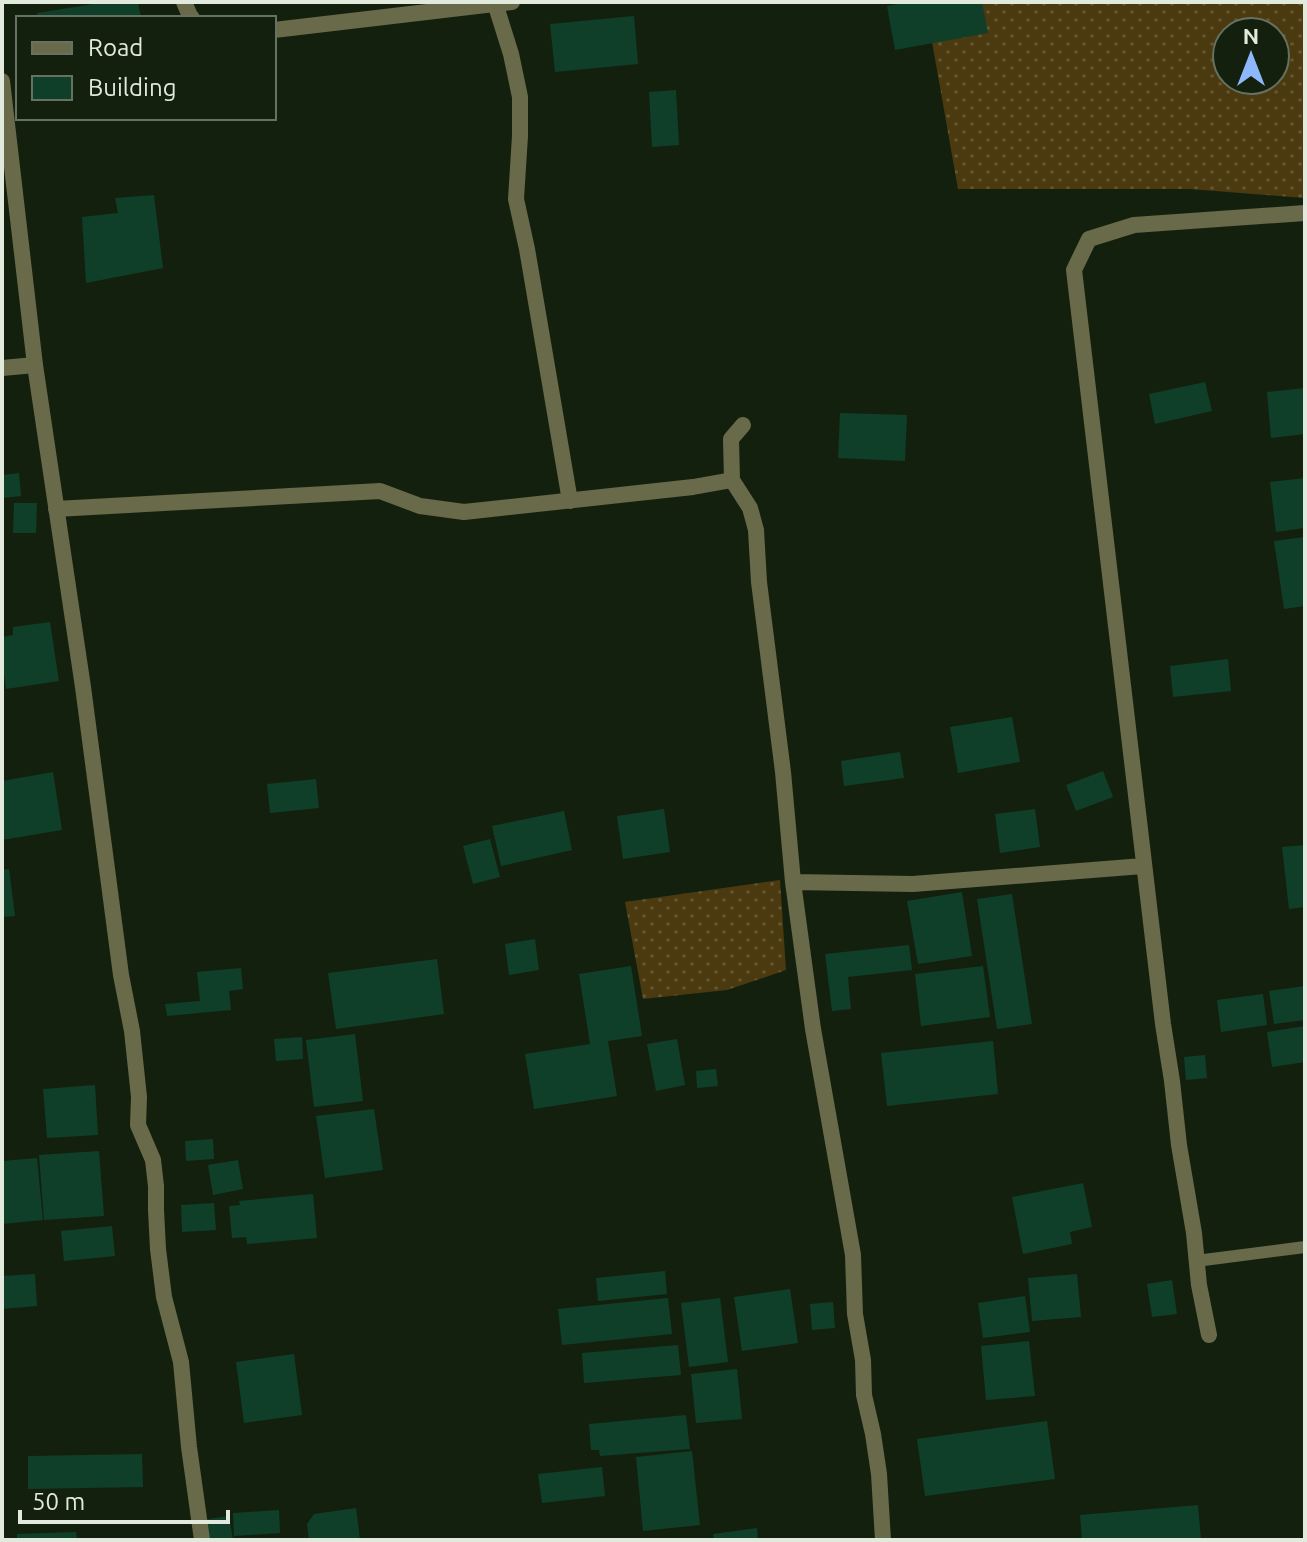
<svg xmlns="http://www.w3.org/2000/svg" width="1307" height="1542" font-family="Ubuntu,sans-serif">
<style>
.grass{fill:url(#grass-dots);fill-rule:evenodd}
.building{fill:#0f3f29}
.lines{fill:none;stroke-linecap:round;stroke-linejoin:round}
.lane{stroke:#686a49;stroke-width:12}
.street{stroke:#686a49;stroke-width:16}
</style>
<defs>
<pattern id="grass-dots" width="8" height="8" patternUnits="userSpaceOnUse" patternTransform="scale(2)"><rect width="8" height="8" fill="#4b390f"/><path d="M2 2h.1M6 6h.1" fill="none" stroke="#655632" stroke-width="1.8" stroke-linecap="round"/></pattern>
</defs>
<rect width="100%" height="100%" fill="#14200e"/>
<path class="grass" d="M925 2H1305V198L1190 189H958ZM1227 32H1275V80H1227Z
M780 880 786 970 727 990 643 999 625 902Z"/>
<path class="building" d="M106 2H138L141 18H37V13Z
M908 2H982L988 33 895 50 887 6Z
M634 16 638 64 555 72 550 24Z
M676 90 679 145 652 147 649 92Z
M154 195 163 268 86 283 82 217 118 213 115 198Z
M1205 382 1212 411 1155 424 1149 394Z
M1305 388V434L1271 438 1267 392Z
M840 413 907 415 905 461 838 458Z
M19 473 21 496 2 498V475Z
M1305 478V528L1276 532 1270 482Z
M14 503H37L36 533H13Z
M1305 537V606L1284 609 1274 541Z
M50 622 59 681 6 689 2 659V637L13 635V627Z
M1228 659 1231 691 1173 697 1170 666Z
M1012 717 1020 762 958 773 950 727Z
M900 752 904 778 844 786 841 761Z
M1103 771 1113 797 1076 811 1066 785Z
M53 772 62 830 2 840V781Z
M316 779 319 808 270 813 267 784Z
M664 809 670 852 623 859 617 816Z
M1035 809 1040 847 1000 853 995 814Z
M564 811 572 850 501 866 492 826Z
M490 839 500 877 473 884 463 846Z
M1305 845V907L1289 909 1282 847Z
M9 869 15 916 2 917V870Z
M962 892 972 956 918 964 907 901Z
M1012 894 1032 1024 997 1029 977 899Z
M535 939 539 970 509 975 505 944Z
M909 945 912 970 848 977 851 1009 832 1011 825 954Z
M437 959 444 1014 336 1029 328 973Z
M631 966 642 1036 608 1041 617 1096 534 1109 525 1054 590 1044 579 974Z
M983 966 990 1017 921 1026 915 974Z
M241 968 243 989 229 991 231 1010 167 1016 165 1004 200 1001 197 972Z
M1305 986V1020L1274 1024 1269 991Z
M1263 994 1267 1025 1221 1032 1217 1000Z
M1305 1026V1062L1272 1067 1267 1032Z
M355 1034 363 1101 314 1107 306 1040Z
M302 1037 303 1059 276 1061 274 1039Z
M677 1039 685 1085 656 1091 647 1044Z
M993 1041 998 1094 887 1106 881 1053Z
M1205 1055 1207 1078 1186 1080 1184 1057Z
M716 1069 718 1086 697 1088 696 1071Z
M95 1085 98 1135 47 1138 43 1089Z
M374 1109 383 1170 325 1178 316 1116Z
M213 1139 214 1159 186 1161 185 1141Z
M99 1151 104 1216 44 1220 39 1155Z
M37 1158 43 1220 2 1224V1161Z
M238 1160 243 1189 213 1195 208 1165Z
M1083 1183 1092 1227 1070 1232 1072 1244 1023 1254 1012 1197Z
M313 1194 317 1238 247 1244 246 1237 232 1238 229 1206 240 1205 239 1201Z
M214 1203 216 1230 182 1232 181 1205Z
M112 1226 115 1256 64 1261 61 1231Z
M665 1271 667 1294 598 1301 596 1278Z
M35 1274 37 1306 2 1309V1276Z
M1077 1274 1081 1317 1032 1321 1028 1278Z
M1172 1280 1177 1314 1152 1317 1147 1284Z
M790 1289 798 1343 742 1351 734 1297Z
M1025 1296 1030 1332 983 1338 978 1303Z
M668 1298 672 1334 562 1345 558 1309Z
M720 1298 728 1362 689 1367 681 1303Z
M833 1302 835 1328 812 1330 810 1304Z
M1029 1341 1035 1396 986 1400 981 1346Z
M678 1345 681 1375 584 1383 582 1353Z
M294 1354 302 1415 244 1423 236 1362Z
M737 1369 742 1419 696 1423 691 1374Z
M686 1415 690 1449 600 1456 599 1450H591L589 1424Z
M1047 1421 1055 1479 925 1496 917 1439Z
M692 1451 700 1525 643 1531 636 1457Z
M142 1454 143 1487 28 1489V1456Z
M602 1467 605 1496 542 1503 538 1474Z
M1198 1505 1201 1540H1082L1080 1515Z
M356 1508 360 1540H309L307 1524 314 1514Z
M279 1510 280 1533 234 1536 233 1513Z
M229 1516 233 1540H207L203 1520Z
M757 1528 758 1540H714L713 1534Z
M76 1532 77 1540H17V1534Z"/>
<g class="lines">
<path class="lane" d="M1196 1261 1305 1247"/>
<path class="street" d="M184 2 190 16 192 18
M495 3 511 54 520 97V136L516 199 527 249 570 501
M274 30 512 2
M2 81 35 365 83 687 121 975 132 1031 139 1097 138 1125 153 1160 156 1186V1210L158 1249 164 1297 181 1362 189 1447 202 1540
M2 368 35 365
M743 425 731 439 732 480 750 508 756 530 759 582 783 772 793 882 813 1029 853 1255 855 1314 863 1360 864 1395 873 1434 879 1474 883 1540
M56 509 380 491 420 506 464 512 693 487 732 480
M793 882 913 884 1143 866
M1209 1335 1199 1285 1194 1233 1179 1145 1172 1081 1163 1024 1074 270 1089 239 1134 225 1305 213"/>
</g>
<rect width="1307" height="1542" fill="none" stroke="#e2eade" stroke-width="8"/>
<rect x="16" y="16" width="260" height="104" fill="#14200e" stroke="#667161" stroke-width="2"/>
<rect x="32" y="42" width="40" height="12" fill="#686a49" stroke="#667161" stroke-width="2"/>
<text x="88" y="56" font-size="24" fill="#e2eade">Road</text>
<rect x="32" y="76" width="40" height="24" fill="#0f3f29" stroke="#667161" stroke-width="2"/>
<text x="88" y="96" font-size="24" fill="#e2eade">Building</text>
<g transform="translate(1251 56)"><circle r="38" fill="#14200e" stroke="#667161" stroke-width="2"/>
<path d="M0-6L14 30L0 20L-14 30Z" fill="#8db9fc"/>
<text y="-12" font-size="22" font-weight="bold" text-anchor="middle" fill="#e2eade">N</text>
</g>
<path d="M20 1510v12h208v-12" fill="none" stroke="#e2eade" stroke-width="4"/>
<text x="32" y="1510" font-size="24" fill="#e2eade" stroke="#14200e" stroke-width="6" paint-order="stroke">50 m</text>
</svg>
